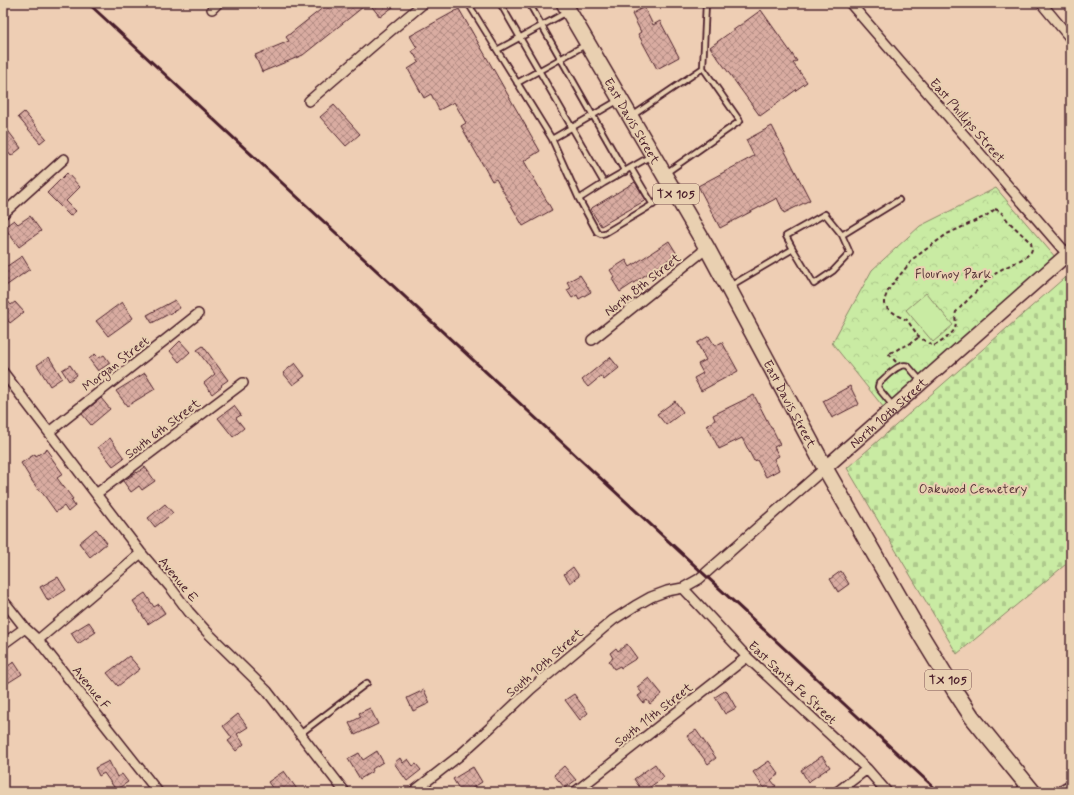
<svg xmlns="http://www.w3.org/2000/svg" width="1074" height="795" font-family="Mynerve,sans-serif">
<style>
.cemetery{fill:url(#cemetery-stones);stroke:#8a8567}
.park{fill:url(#park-crowns);stroke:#8a8567}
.pitch{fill:#c9eba3;stroke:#8a8567}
.building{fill:url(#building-cross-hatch);stroke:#4a1f2b}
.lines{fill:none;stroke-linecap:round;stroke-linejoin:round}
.lane-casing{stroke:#4a1f2b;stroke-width:8}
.street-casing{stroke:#4a1f2b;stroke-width:12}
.secondary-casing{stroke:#4a1f2b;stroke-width:16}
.primary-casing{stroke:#4a1f2b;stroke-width:18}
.path{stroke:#4a1f2b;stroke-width:2;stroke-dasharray:4 3;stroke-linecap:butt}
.lane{stroke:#e9d0b1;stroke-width:4.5}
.street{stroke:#e9d0b1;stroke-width:9}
.secondary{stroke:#e9d0b1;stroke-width:13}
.primary{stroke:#e9d0b1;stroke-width:15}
.rail{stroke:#4a1f2b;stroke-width:3}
.labels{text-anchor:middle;stroke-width:4;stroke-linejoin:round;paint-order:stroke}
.shield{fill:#e9d0b1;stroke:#7a5453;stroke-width:1}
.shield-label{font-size:12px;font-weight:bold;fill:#4a1f2b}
.street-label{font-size:13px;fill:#4a1f2b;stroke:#e9d0b1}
.park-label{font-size:13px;fill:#573337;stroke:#e9d0b1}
</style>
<defs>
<pattern id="cemetery-stones" width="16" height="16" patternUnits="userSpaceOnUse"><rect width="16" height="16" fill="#c9eba3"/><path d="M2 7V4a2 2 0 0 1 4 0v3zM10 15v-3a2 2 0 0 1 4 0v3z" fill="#aec98c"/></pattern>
<pattern id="park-crowns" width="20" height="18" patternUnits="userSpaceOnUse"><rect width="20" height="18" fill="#c9eba3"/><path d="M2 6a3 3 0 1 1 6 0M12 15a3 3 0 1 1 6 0" fill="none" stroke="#aec98c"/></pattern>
<pattern id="building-cross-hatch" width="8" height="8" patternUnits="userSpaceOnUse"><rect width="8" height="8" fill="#d9aca1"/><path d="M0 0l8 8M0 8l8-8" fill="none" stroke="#b28b83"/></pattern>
</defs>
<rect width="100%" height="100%" fill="#eeceb4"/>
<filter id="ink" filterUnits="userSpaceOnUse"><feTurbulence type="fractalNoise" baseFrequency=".025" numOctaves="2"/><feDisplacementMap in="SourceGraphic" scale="8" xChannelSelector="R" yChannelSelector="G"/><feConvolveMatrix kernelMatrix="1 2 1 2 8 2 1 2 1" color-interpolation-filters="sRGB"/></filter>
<g filter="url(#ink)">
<path class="cemetery" d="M1071 272V560L957 654 847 468Z"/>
<path class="park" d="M996 188 1056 258 884 408 832 343 872 270 920 226Z"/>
<path class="pitch" d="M926 293 953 325 933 342 906 310Z"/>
<path class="building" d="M329 3H368L303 55 262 72 255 55 289 41 286 37Z
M369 3H398L380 17Z
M644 7 653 25 660 21 679 57 657 69 638 34 641 32 632 14Z
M459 9 540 151 524 161 552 210 523 226 496 179 492 181 461 126 466 123 454 102 439 110 431 94 424 98 408 69 419 62 412 51 417 48 410 36Z
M761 10 797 61 793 63 807 82 760 116 710 47Z
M334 105 360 134 346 146 320 117Z
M24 112 46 138 40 143 18 117Z
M3 124 21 148 11 156 3 146Z
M772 126 810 200 784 213 777 198 720 228 698 186 754 156 746 140Z
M67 173 80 187 66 201 76 211 70 216 47 193Z
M635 182 646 200 601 226 590 209Z
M30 216 41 231 19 247 4 227 14 220 18 224Z
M669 241 677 254 620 292 612 279 615 278 610 270 626 260 630 267Z
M22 256 30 269 3 288V269Z
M580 275 591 292 579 299 577 295 572 298 567 290 571 288 567 282Z
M3 295 11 305 15 302 24 312 10 323 3 315Z
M175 300 180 308 152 323 147 315Z
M122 302 133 318 108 336 96 321Z
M709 336 715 346 722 342 738 371 701 391 694 378 703 373 698 364 706 360 697 343Z
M180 341 190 352 179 362 170 351Z
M203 346 228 380 221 385 222 386 212 394 204 383 215 374 197 350Z
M95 354 99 358 104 355 110 363 98 371 89 359Z
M49 357 62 378 50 386 37 365Z
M610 357 619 368 604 380 601 376 588 387 582 380Z
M295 363 305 376 293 385 283 373Z
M70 365 77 375 69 381 62 370Z
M145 373 155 389 127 406 116 391Z
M850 386 859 404 832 418 823 401Z
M754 395 771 428H772L780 444 774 447 779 456 774 459 779 470 766 477 757 460 754 461 742 438 719 449 707 425 715 420 713 415Z
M101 398 110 409 91 425 82 414Z
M675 401 683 412 666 425 657 414Z
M234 406 241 415 236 418 244 428 233 437 218 418Z
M110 438 124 458 113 466 98 447Z
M47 449 52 456 51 457 63 474 57 478 73 499 71 500 75 506 68 512 64 506 56 512 41 491 40 492 32 481 21 463 35 454 36 456Z
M145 467 155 481 142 490 139 486 131 492 123 481 137 472V473Z
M165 504 173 513 155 527 148 518Z
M96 529 107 543 90 557 79 543Z
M573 567 579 576 570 583 564 574Z
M841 571 849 584 838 592 830 579Z
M58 577 66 590 48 601 40 587Z
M145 593 154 607 159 604 165 613 148 624 133 601Z
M89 622 96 632 78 644 71 633Z
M627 644 637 658 621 668 620 666 614 669 609 661 613 658 610 653 616 648 618 651Z
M129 656 140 669 118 686 107 673Z
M14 662 22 674 3 686V669Z
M649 678 662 694 650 704 647 700 643 703 638 696 642 693 637 687Z
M424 690 430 703 413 711 407 698Z
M726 690 736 708 725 714 715 697Z
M574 694 588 713 580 720 565 700Z
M370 708 378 724 355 735 349 723 361 717 359 713Z
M238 714 248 727 237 734 244 744 236 751 228 741 232 738 223 726Z
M696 730 716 758 708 764 687 736Z
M377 751 383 762 372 769 373 771 360 779 348 759 359 753 363 760Z
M822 756 830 767 808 782 801 770Z
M400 758 403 763 408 759 413 766 416 764 421 770 407 781 394 763Z
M109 761 117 777 122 774 128 782 116 790 104 773 99 776 95 768Z
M769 761 779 774 771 780 776 786 767 792 753 772Z
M655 764 664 777 643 792 634 779Z
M564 766 576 780 565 788 554 775Z
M473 767 482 782 466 792H461L453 779Z
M284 771 299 792H275L268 782Z"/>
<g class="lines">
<defs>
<path id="lane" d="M468 3 552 139 579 199 604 183 651 156
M500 3 604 183
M529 3 625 172
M497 50 567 12
M703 68 706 3
M517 83 587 44
M632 116 703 68 740 121 666 173
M552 139 619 100
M631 168 653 205
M579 199 597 232 601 234 605 233 672 193
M793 249 786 236 825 214 842 235
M730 286 793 249 814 284 833 271 850 253 842 235 899 200
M893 406 879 389 878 387 879 383C886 377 899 362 908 366L921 381
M300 734 367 683
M1054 792 1071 782"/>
<path id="street" d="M850 3 1067 254
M1041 3 1071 39
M212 9 218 3
M309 101 382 38 424 3
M3 214 64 159
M592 340 707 248
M3 372 141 553 171 588 189 612 208 633 267 691 345 792
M49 432 198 314
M96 494 243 383
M683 588 747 657 867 769 887 792
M3 600 25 628 38 640 158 792
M38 640 141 553
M3 644 25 628
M413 792 459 756 491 727 531 689 613 620 635 606 651 597 667 591 683 588 699 579 825 468
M575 792 747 657
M837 792 867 769"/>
<g id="secondary">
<path id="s1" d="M825 468 1071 251"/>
</g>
<g id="primary">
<path id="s2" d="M564 3 707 248 825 468 922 637 955 691 972 717 1033 792"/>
</g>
</defs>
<use href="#lane" class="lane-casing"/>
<use href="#street" class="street-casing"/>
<use href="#secondary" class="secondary-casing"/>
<use href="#primary" class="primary-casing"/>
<path class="path" d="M995 209 1000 211 1009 222 1031 243C1032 248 1033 251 1029 254 1020 262 1008 265 999 271 983 283 970 298 956 312 954 317 957 323 955 328 953 334 938 345 933 346L919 337 907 320 898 316 886 307 884 304V301L887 293 890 287 914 258 947 234 986 216Z
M896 362 888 353 895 351 901 347 908 345 919 337"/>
<use href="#lane" class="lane"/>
<use href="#street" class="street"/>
<use href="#secondary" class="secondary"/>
<use href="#primary" class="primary"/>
<path class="rail" d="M88 3 939 792"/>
</g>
</g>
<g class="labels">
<g class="shield">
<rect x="653" y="184" width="46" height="20" rx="3"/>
<rect x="925" y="670" width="46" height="20" rx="3"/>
</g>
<g class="shield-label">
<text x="676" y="198">TX 105</text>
<text x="948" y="684">TX 105</text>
</g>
<g class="street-label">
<text dy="5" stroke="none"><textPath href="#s2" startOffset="136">East Davis Street</textPath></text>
<text transform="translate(968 120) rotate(49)" y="5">East Phillips Street</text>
<text transform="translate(642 284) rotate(-38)" y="5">North 8th Street</text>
<text transform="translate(115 363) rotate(-38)" y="5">Morgan Street</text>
<text dy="5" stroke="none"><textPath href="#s2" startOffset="460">East Davis Street</textPath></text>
<text dy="5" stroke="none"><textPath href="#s1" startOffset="84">North 10th Street</textPath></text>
<text transform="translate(162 428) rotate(-37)" y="5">South 6th Street</text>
<text transform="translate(179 579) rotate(51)" y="5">Avenue E</text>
<text transform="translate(544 662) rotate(-41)" y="5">South 10th Street</text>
<text transform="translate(793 682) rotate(43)" y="5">East Santa Fe Street</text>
<text transform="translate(92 687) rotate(51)" y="5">Avenue F</text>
<text transform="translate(653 714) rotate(-38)" y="5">South 11th Street</text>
</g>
<g class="park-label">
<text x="953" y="278">Flournoy Park</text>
<text x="973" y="493">Oakwood Cemetery</text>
</g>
</g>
<rect width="1074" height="795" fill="none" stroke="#e9d0b1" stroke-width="16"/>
<rect x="8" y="8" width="1058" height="779" fill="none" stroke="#4a1f2b" stroke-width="1.5" filter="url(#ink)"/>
</svg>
